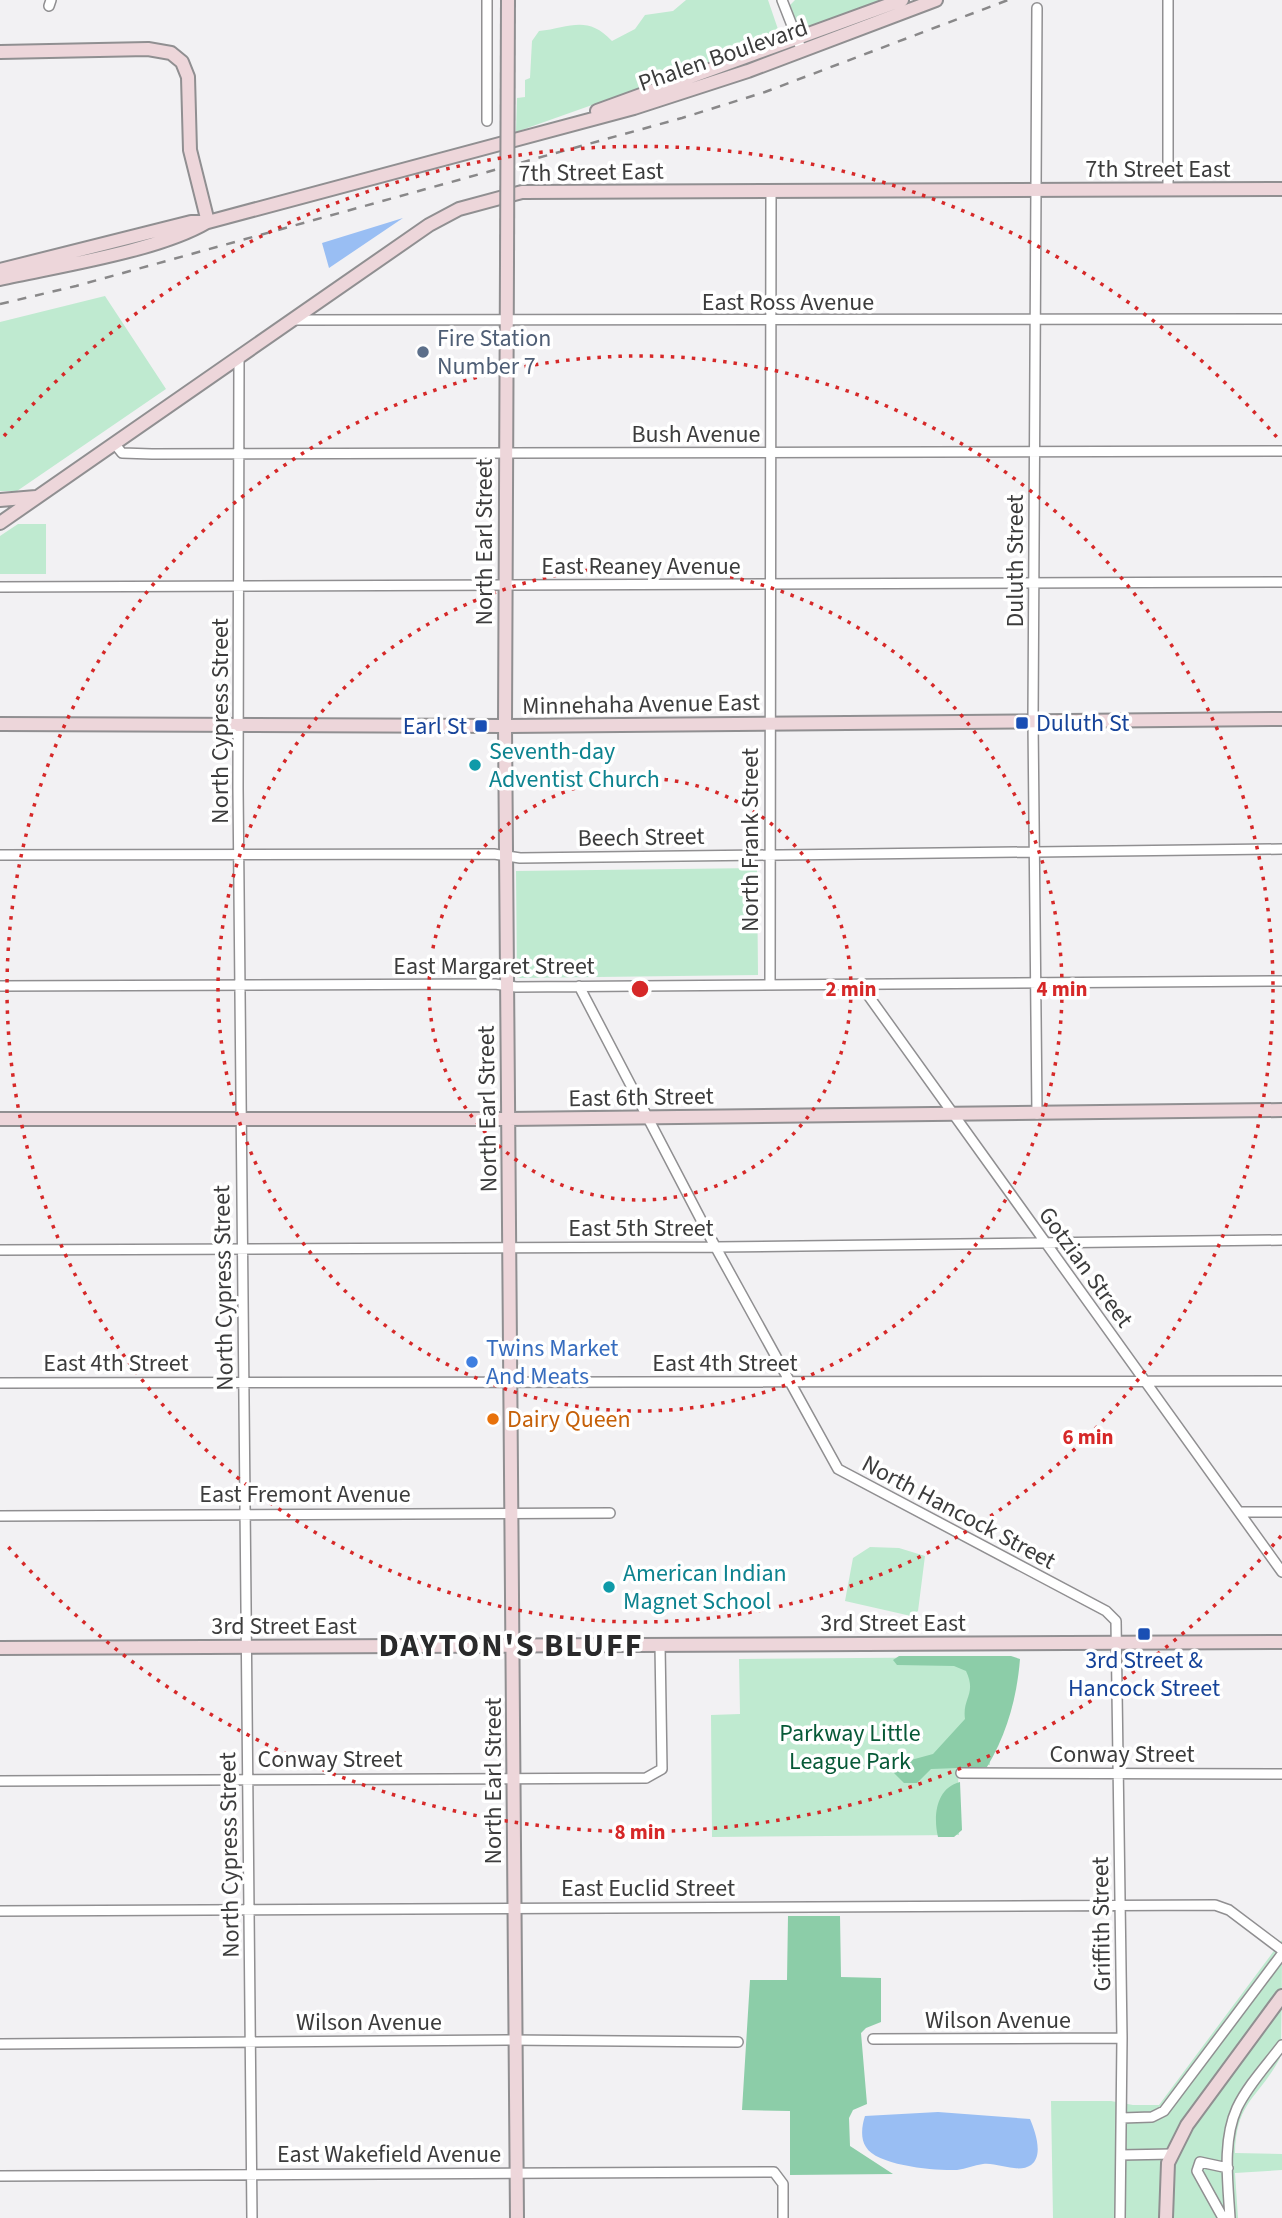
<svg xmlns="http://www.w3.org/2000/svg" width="1282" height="2218" font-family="'Source Sans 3',sans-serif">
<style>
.green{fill:#bfead0}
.forest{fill:#8ccda8}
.water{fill:#99bef3}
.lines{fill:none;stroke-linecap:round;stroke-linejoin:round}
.street-casing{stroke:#908f91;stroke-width:12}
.secondary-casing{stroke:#908f91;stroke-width:16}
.street{stroke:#fff;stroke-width:9}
.secondary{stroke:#edd6da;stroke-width:12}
.rail{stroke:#898889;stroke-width:2.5;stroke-dasharray:9 9;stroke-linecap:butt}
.secondary-bridge-casing{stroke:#908f91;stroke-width:16;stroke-linecap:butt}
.secondary-bridge{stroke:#edd6da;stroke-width:12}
.ring{fill:none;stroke:#d62828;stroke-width:3.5;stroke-dasharray:3.5 7}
.service-dot{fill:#5c6f8a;stroke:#fff;stroke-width:2.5}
.transit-dot{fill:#1a4fb4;stroke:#fff;stroke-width:2.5}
.culture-dot{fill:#0f9aa8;stroke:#fff;stroke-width:2.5}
.shop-dot{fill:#3f7fe0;stroke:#fff;stroke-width:2.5}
.food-dot{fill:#e8710a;stroke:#fff;stroke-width:2.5}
.labels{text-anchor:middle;stroke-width:7;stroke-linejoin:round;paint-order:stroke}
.street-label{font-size:24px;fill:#3c3c3c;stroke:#fff}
.service-label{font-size:24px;fill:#4e5e75;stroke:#fff;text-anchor:start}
.transit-label{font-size:24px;fill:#164399;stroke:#fff;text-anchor:start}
.culture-label{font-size:24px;fill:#0d838f;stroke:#fff;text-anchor:start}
.shop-label{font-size:24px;fill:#366cbe;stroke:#fff;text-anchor:start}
.food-label{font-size:24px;fill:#c56008;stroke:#fff;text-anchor:start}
.park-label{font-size:24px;fill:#075937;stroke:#fff}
.district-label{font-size:32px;font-weight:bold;letter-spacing:2px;fill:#2a2a2b;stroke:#fff}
.centre{fill:#d62828;stroke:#fff;stroke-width:3.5}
.ring-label{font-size:21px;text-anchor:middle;font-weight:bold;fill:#d62828;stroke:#fff;stroke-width:7;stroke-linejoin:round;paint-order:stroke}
</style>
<rect width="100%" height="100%" fill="#f2f1f3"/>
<path class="green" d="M686 0H768L781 38 516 132 517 98 525 97V80L530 78 532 41 539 31C569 28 587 14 612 41L635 29 645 15 673 11Z
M795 0H888L809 28 797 23 790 5Z
M105 296 166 389 17 491H0V322Z
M18 524H46V574H0V536Z
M757 868 758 975 517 978 516 871Z
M870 1547 899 1548 925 1556 918 1611 911 1616 845 1601 853 1558Z
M989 1657 990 1765H958L959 1835 712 1837 711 1715 740 1714 739 1659Z
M1282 1940C1282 1960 1282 2045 1280 2058 1259 2098 1236 2101 1235 2153L1282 2154V2170L1235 2173 1238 2218H1053L1051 2101H1111L1133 2105H1159Z"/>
<path class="forest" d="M899 1656H1011L1020 1659C1017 1697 1007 1734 987 1767L931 1769 917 1783H904L894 1773 900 1763 933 1754 965 1719C962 1698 977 1694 966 1671L954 1666 897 1665 893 1660Z
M960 1782 962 1830 954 1837H938C933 1816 936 1788 960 1782Z
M788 1916H840L841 1977 881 1978V2022L866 2028 861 2033 867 2104 853 2110 849 2118 850 2146 893 2174 790 2175V2111L742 2110 750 1980H787Z"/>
<path class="water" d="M403 218 329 268 322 243Z
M938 2112 1030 2119C1035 2131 1044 2155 1031 2165 1018 2174 997 2162 983 2164 974 2165 966 2169 957 2170 937 2171 877 2166 866 2147 860 2138 862 2125 865 2116Z"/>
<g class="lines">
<defs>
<path id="street" d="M487 0V121
M782 0 802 51
M1168 0V190
M49 6 51 0
M1037 8 1033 721 1037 1114
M295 320 1282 319
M239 357 238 788 252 2218
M114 443 122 453 152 454 1282 451
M0 587 1282 582
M0 855 494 854 520 858 1282 849
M770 984 771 192
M860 984 1282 1572
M0 986 495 984 516 987 1282 981
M579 986 710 1237 838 1469 1106 1611 1116 1621 1122 2038 1120 2218
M0 1250 716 1247 1282 1240
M0 1383 1282 1381
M1239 1512H1282
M0 1516 610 1513
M961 1773 1282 1774
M0 1781 646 1778 662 1769 660 1645
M0 1911 1215 1905 1229 1910 1282 1950
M873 2039 1122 2038
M0 2044 508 2040 738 2042
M1122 2118 1152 2117 1164 2111 1282 1954
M1121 2155 1173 2154
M0 2176 774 2172 783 2184V2218
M1223 2218 1197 2171 1200 2162 1228 2168
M1230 2218C1228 2183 1222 2141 1237 2108 1248 2085 1267 2065 1282 2045"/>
<path id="secondary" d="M0 52 148 49 171 53 182 62 188 77 190 150 208 222
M597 111 902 0
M507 263 505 726 517 2218
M0 270 191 222H208L634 108 748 71 936 0
M0 279C58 266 158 251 207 222
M0 500 36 497
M0 523 429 225 459 209 522 192 1282 189
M0 724 505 726 1282 719
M0 1119H508L1282 1110
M0 1648 1282 1642
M1166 2218 1168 2163 1187 2125 1282 1996"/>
</defs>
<use href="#street" class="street-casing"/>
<use href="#secondary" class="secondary-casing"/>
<use href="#street" class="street"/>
<use href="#secondary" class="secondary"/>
<path class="rail" d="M0 304 76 286 682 118 765 92 1008 0"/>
<defs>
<path id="secondary-bridge" d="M507 263 508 0"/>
</defs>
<use href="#secondary-bridge" class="secondary-bridge-casing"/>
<use href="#secondary-bridge" class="secondary-bridge"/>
</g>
<g class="ring">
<circle cx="640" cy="989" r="211"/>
<circle cx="640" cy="989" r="422"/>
<circle cx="640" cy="989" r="633"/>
<path d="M1281 1536A843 843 0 0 1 4 1542M4 436A843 843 0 0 1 1281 442"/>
</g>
<circle class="service-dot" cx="423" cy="352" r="7"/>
<g class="transit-dot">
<rect x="1015" y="716" width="14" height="14" rx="3.5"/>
<rect x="474" y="719" width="14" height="14" rx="3.5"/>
<rect x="1137" y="1627" width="14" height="14" rx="3.5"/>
</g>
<g class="culture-dot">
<circle cx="475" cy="765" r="7"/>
<circle cx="609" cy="1587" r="7"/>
</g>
<circle class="shop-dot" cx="472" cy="1362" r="7"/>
<circle class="food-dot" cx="493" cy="1419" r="7"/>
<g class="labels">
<g class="street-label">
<text transform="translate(723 55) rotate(-19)" y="8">Phalen Boulevard</text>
<text x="1158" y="177">7th Street East</text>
<text transform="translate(591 172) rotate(-1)" y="8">7th Street East</text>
<text x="788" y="310">East Ross Avenue</text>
<text x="696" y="442">Bush Avenue</text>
<text transform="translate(484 542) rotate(-90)" y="8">North Earl Street</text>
<text transform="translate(1015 561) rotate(-90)" y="8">Duluth Street</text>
<text x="641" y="574">East Reaney Avenue</text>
<text transform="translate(641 704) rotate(-1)" y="8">Minnehaha Avenue East</text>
<text transform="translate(220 721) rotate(-90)" y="8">North Cypress Street</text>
<text transform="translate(641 837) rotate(-1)" y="8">Beech Street</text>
<text transform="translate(750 840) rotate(-90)" y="8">North Frank Street</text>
<text x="494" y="974">East Margaret Street</text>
<text transform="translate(641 1097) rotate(-1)" y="8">East 6th Street</text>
<text transform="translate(487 1109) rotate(-91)" y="8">North Earl Street</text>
<text x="641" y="1236">East 5th Street</text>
<text transform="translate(1086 1267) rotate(54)" y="8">Gotzian Street</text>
<text transform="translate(223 1288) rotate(-91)" y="8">North Cypress Street</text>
<text x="116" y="1371">East 4th Street</text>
<text x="725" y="1371">East 4th Street</text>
<text x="305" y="1502">East Fremont Avenue</text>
<text transform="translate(959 1512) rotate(28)" y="8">North Hancock Street</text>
<text x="893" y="1631">3rd Street East</text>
<text x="284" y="1634">3rd Street East</text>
<text x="1122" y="1762">Conway Street</text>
<text x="330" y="1767">Conway Street</text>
<text transform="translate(493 1781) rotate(-90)" y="8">North Earl Street</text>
<text transform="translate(229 1855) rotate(-91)" y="8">North Cypress Street</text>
<text x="648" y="1896">East Euclid Street</text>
<text transform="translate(1101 1924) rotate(-91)" y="8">Griffith Street</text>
<text x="998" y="2028">Wilson Avenue</text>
<text x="369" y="2030">Wilson Avenue</text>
<text x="389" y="2162">East Wakefield Avenue</text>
</g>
<g class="service-label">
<text x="437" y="346">Fire Station<tspan x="437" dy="28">Number 7</tspan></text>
</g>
<g class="transit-label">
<text x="1036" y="731">Duluth St</text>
<text x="467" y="734" text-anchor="end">Earl St</text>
<text x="1144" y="1668" text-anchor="middle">3rd Street &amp;<tspan x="1144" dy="28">Hancock Street</tspan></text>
</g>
<g class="culture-label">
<text x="489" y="759">Seventh-day<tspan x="489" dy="28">Adventist Church</tspan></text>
<text x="623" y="1581">American Indian<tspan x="623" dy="28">Magnet School</tspan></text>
</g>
<g class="shop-label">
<text x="486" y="1356">Twins Market<tspan x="486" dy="28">And Meats</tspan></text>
</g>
<g class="food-label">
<text x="507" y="1427">Dairy Queen</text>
</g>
<g class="park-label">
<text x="850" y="1741">Parkway Little<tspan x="850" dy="28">League Park</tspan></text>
</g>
<g class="district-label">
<text x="511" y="1656">DAYTON'S BLUFF</text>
</g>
</g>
<circle cx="640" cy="989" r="10" class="centre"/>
<g class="ring-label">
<text x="851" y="996">2 min</text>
<text x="1062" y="996">4 min</text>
<text x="1088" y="1444">6 min</text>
<text x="640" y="1839">8 min</text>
</g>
</svg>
